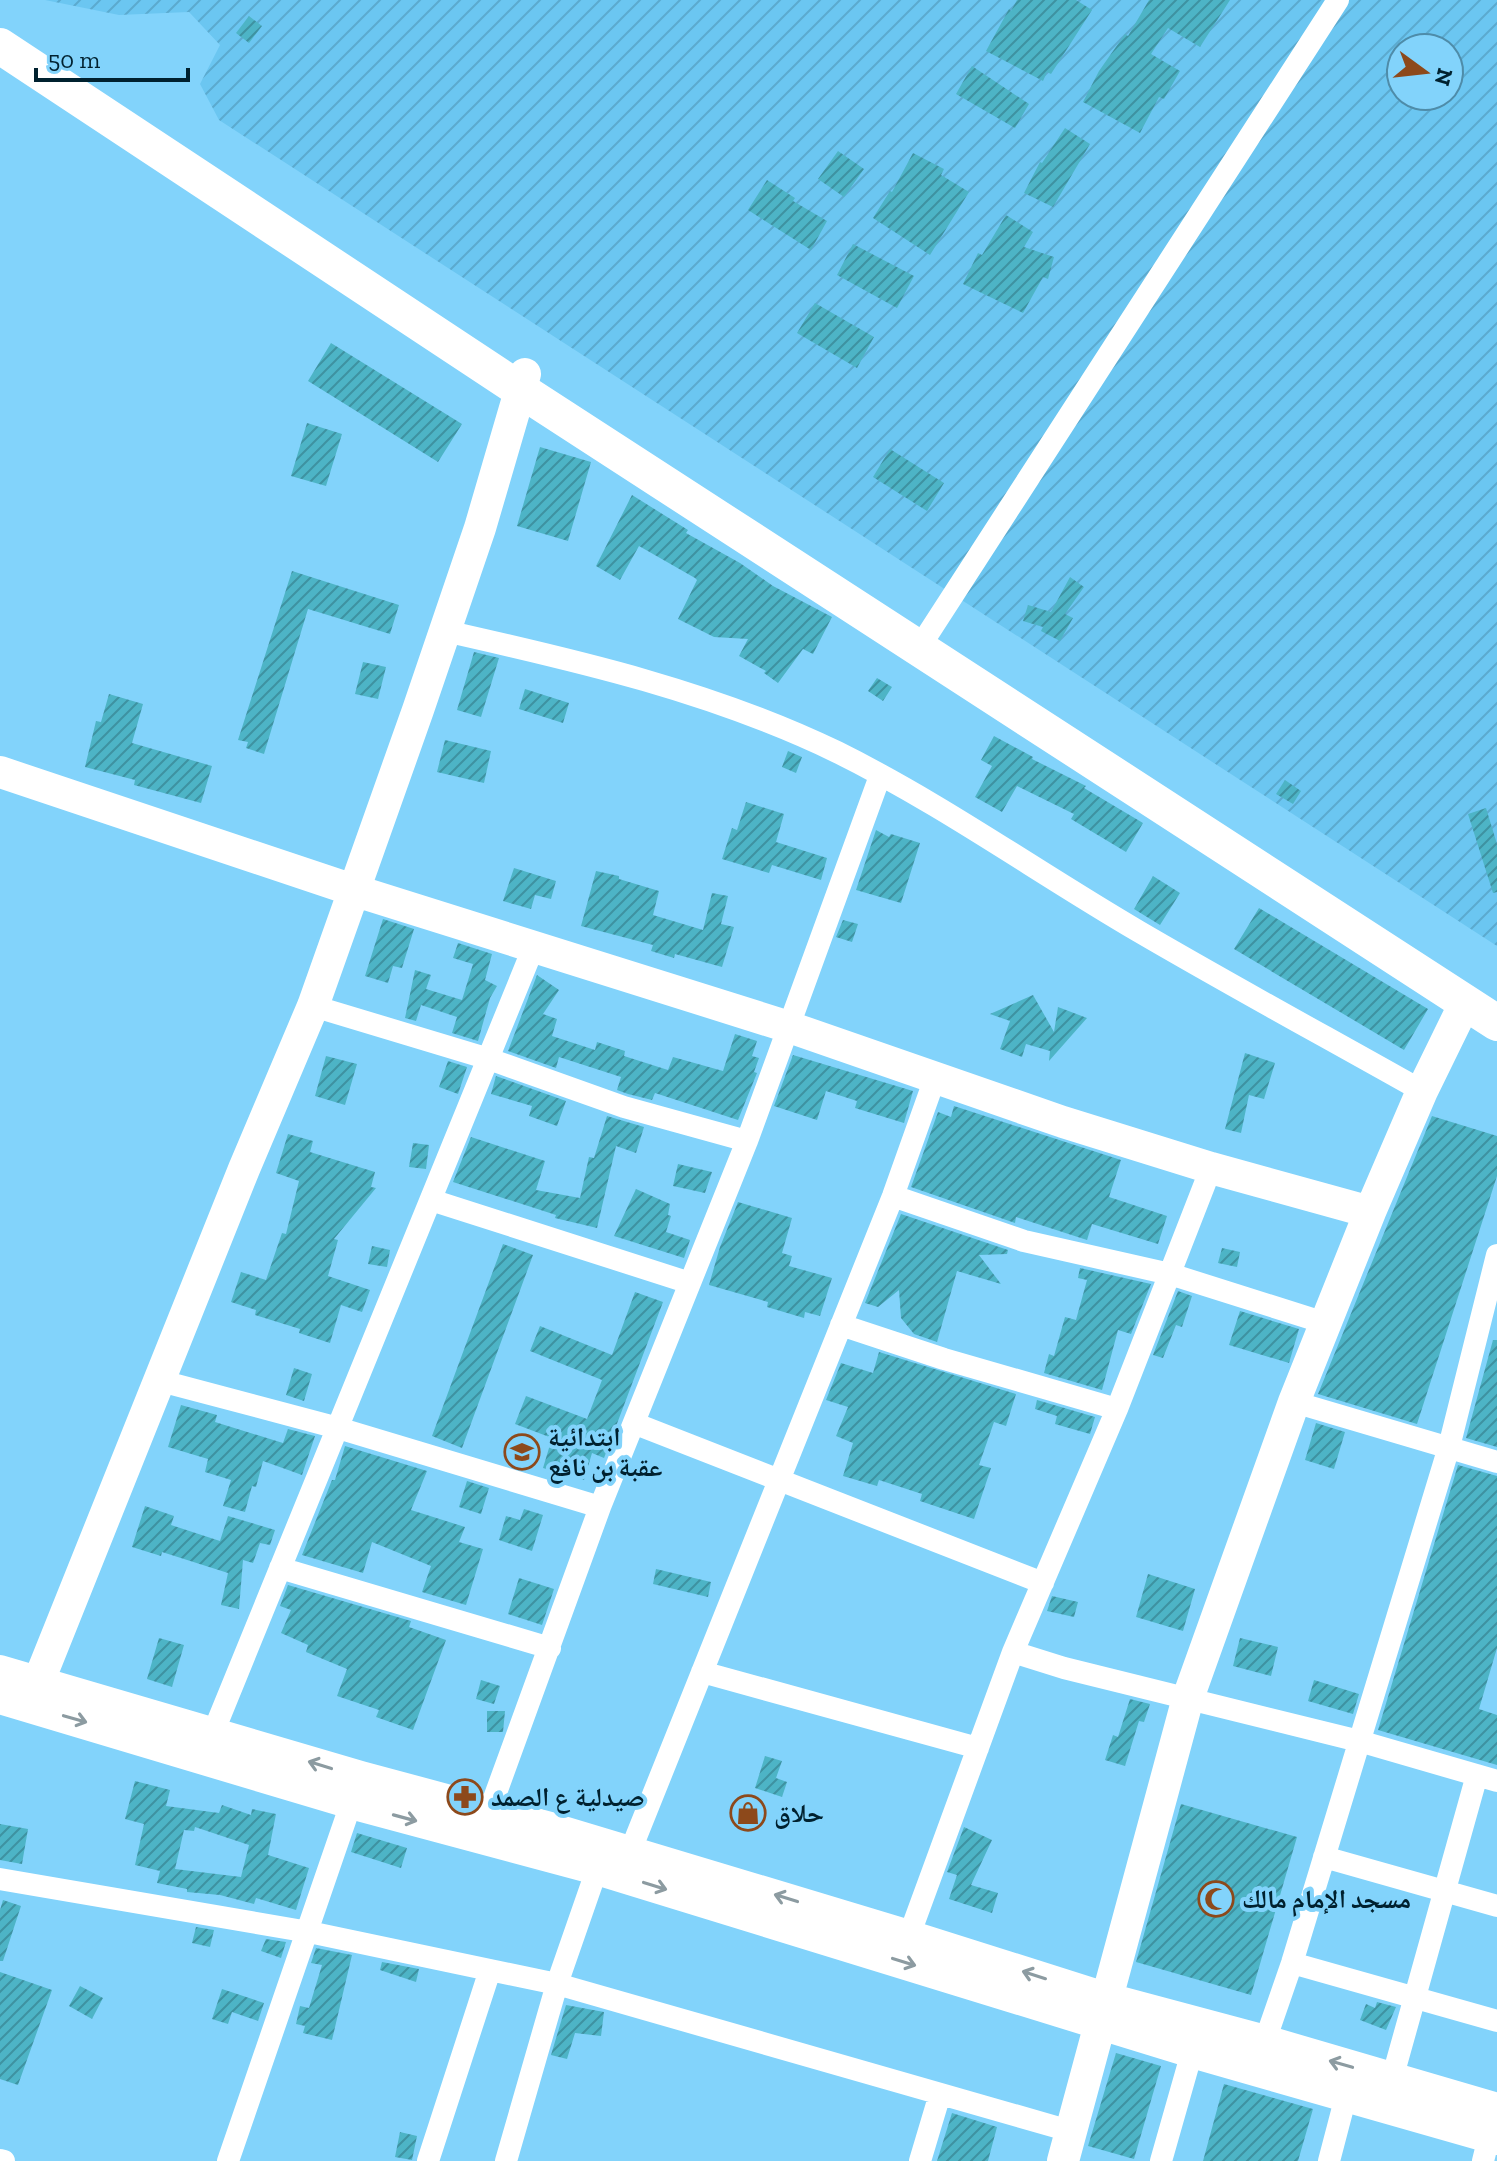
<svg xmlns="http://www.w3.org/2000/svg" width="1497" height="2161" font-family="'Zilla Slab','Noto Naskh Arabic',serif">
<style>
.industrial{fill:url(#industrial-furrows);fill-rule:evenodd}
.building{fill:url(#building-hatch);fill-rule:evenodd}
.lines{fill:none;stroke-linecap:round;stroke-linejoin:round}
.street{stroke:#fff;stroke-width:22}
.secondary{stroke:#fff;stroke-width:32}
.primary{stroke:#fff;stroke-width:36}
.oneway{stroke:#8c9ba1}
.labels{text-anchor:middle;stroke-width:8;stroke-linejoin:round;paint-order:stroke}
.poi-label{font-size:26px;font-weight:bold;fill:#00212f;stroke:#82d3fb;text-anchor:start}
</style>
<defs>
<pattern id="industrial-furrows" width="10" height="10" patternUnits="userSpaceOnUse" patternTransform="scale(2)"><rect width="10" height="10" fill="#6bc6f1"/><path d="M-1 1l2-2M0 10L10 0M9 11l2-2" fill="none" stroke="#5baacf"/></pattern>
<pattern id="building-hatch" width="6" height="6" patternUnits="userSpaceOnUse" patternTransform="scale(2)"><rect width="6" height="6" fill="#4db4c6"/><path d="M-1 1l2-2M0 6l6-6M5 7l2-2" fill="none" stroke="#3e92a1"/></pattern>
</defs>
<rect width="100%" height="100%" fill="#82d3fb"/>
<path class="industrial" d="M45 0H1497V946L219 120 200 84 220 45 189 12 119 15ZM1401 48H1449V96H1401Z"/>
<path class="building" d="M1017 0H1076L1092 10 1051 74 1047 72 1043 81 986 51 1009 9 1011 11Z
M1149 0H1230L1200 47 1168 28 1151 54 1180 71 1164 99 1159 97 1140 133 1083 102 1099 71 1125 34 1128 36Z
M249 16 262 26 249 43 236 33Z
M972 66 1029 104 1015 128 956 94Z
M1065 128 1090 144 1053 207 1024 193 1040 162 1042 163Z
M838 151 864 169 844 197 818 179Z
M913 153 944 169 941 175 969 192 930 255 873 218 890 191 892 192Z
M767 180 795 198 793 201 827 221 811 250 748 210Z
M1006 215 1033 232 1024 247 1054 257 1048 279 1043 277 1023 313 963 284 978 253 982 255Z
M853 244 914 276 897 308 837 275Z
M815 303 874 337 857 368 797 333Z
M331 343 462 424 438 462 308 381Z
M307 423 342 434 326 486 291 476Z
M540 447 591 462 568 541 517 526Z
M890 449 944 483 927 511 873 477Z
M632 495 688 530 686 533 740 563 773 586 832 617 813 654 803 649 778 683 764 673 766 671 739 656 748 639 714 637 678 619 697 580 695 578 639 546 620 580 596 566Z
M292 571 399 605 390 634 308 609 264 754 246 748 248 742 238 740Z
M1070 577 1084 587 1065 614 1073 618 1060 641 1041 631 1043 627 1023 621 1028 605 1051 612Z
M474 652 499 658 481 717 457 710Z
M363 662 386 667 378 699 355 694Z
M877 678 892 687 883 701 868 691Z
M525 689 569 703 563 723 519 709Z
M109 694 143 704 132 743 212 766 201 803 134 785 135 780 85 767 96 721 101 722Z
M994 736 1033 757 1032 759 1086 786 1084 788 1143 823 1126 852 1071 819 1074 814 1017 786 1002 812 975 797 992 766 981 760Z
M445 740 491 751 484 783 437 772Z
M788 751 802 757 796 773 782 767Z
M1285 780 1301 791 1293 804 1276 794Z
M746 802 784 814 776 842 827 858 821 880 772 865 769 873 722 859 732 828 737 830Z
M1486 808 1497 844V892L1493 893 1468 814Z
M876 830 889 837 891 834 920 843 901 903 856 890Z
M514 868 556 881 551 899 535 895 531 909 503 901Z
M596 871 619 876V879L659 891 653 915 703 930 712 893 728 896 721 924 734 927 722 967 675 954 674 958 651 951 653 945 581 926Z
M1153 876 1180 893 1160 925 1134 909Z
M1259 908 1428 1009 1404 1050 1234 949Z
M383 919 414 929 402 968 393 966 388 983 365 976Z
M843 920 858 924 852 942 836 937Z
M458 943 492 954 485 980 497 986 490 998 478 1041 452 1033 457 1017 421 1005 416 1021 405 1018 415 970 431 975 426 989 462 1000 473 964 453 958Z
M537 975 559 990 543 1014 557 1019 552 1036 595 1050 597 1042 625 1051 624 1056 668 1070 673 1057 723 1071 735 1034 757 1041 752 1056 759 1058 754 1072 757 1073 738 1120 655 1093 652 1100 628 1094 617 1090 621 1077 559 1057 556 1068 508 1051Z
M1033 995 1054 1032 1058 1007 1087 1018 1049 1061 1050 1051 1026 1044 1022 1057 1000 1049 1010 1021 990 1014Z
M1245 1053 1275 1063 1264 1099 1249 1095 1241 1133 1225 1129Z
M793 1055 913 1091 904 1123 855 1108 857 1101 826 1091 817 1120 774 1106Z
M326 1056 357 1064 345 1105 315 1096Z
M448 1061 467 1067 458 1094 439 1087Z
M496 1076 566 1101 557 1126 529 1116 532 1106 491 1094Z
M954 1106 1121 1160 1109 1197 1167 1216 1158 1244 1092 1224 1087 1240 1016 1217 1015 1223 911 1187 938 1112 951 1117Z
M607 1116 644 1127 636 1153 616 1146 597 1228 555 1218 556 1215 453 1182 471 1137 545 1161 536 1190 580 1198 589 1157 594 1158Z
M1432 1116 1497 1136V1176L1417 1424 1318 1394Z
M288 1134 313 1141 310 1152 375 1172 371 1187 376 1188 334 1239 338 1240 328 1276 370 1290 362 1312 341 1305 330 1343 299 1333 300 1329 255 1315 256 1310 231 1302 241 1272 266 1280 282 1233 286 1234 299 1181 276 1173Z
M413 1143 429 1145 426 1169 409 1167Z
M678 1164 712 1172 705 1193 673 1186Z
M636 1189 670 1204 668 1215 671 1216 666 1232 690 1240 684 1258 614 1236Z
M738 1202 792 1218 782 1253 792 1256 789 1266 832 1278 820 1316 805 1312 804 1318 767 1307 768 1302 709 1285 720 1247Z
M901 1214 1008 1250 1007 1254 979 1255 1001 1284 957 1271 937 1342 914 1334 901 1318 899 1290 878 1307 865 1303Z
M503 1244 533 1255 462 1448 432 1436Z
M372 1246 390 1250 387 1267 368 1264Z
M1222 1248 1240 1252 1237 1267 1218 1263Z
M1080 1268 1151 1284 1131 1334 1118 1330 1102 1390 1044 1373 1049 1354 1054 1356 1065 1317 1076 1320 1087 1280 1078 1278Z
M1178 1291 1192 1296 1182 1327 1176 1325 1163 1358 1153 1355Z
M635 1292 663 1302 604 1458 592 1453 584 1480 543 1468 552 1438 515 1424 526 1396 587 1419 602 1380 530 1351 540 1326 612 1355Z
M1240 1311 1299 1329 1289 1363 1229 1345Z
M1493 1340H1497V1447L1466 1438Z
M879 1352 1016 1394 1006 1426 994 1422 979 1465 991 1468 974 1519 920 1501 922 1494 879 1480 877 1486 843 1476 853 1443 836 1436 848 1407 826 1400 841 1363 873 1373Z
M294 1368 312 1374 304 1401 286 1395Z
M1037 1400 1095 1417 1090 1434 1055 1424 1057 1416 1035 1409Z
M181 1405 217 1415 215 1422 283 1443 288 1429 315 1436 302 1475 263 1461 256 1487 252 1486 245 1512 223 1506 231 1480 205 1472 208 1459 168 1447Z
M1316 1423 1345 1432 1334 1469 1305 1460Z
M345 1446 427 1471 411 1510 465 1527 459 1542 483 1549 466 1605 422 1592 431 1566 372 1542 363 1573 302 1555 332 1480H335Z
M1458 1465 1497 1476V1648L1479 1709 1497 1715V1765L1378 1730Z
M467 1481 489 1488 481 1514 459 1507Z
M145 1506 174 1516 171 1525 220 1541 228 1516 275 1530 270 1545 260 1543 253 1563 243 1560 239 1609 221 1605 228 1573 162 1552 161 1556 132 1547Z
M524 1509 543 1515 532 1551 499 1540 506 1516 520 1520Z
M656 1569 711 1582 708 1597 653 1584Z
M1148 1574 1195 1589 1183 1631 1136 1617Z
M519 1578 554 1589 542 1625 508 1614Z
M288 1585 411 1621 409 1627 446 1640 413 1730 376 1717 379 1710 337 1696 347 1669 306 1652 308 1645 281 1633 291 1610 280 1606Z
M1052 1596 1078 1602 1074 1617 1047 1611Z
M159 1638 184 1645 172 1687 147 1679Z
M1240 1638 1278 1647 1271 1676 1233 1666Z
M481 1680 500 1686 494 1704 476 1699Z
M1314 1680 1359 1694 1353 1714 1308 1701Z
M1130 1699 1150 1704 1144 1722 1139 1721 1125 1766 1105 1760 1113 1735 1118 1737Z
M487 1711H505L503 1732H487Z
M765 1756 782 1761 776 1778 787 1782 782 1797 755 1788Z
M135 1781 170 1790 166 1806 219 1813 222 1805 251 1815 252 1809 276 1814 268 1855 309 1868 296 1910 256 1898 254 1904 220 1895 187 1892V1889L157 1883 160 1871 135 1865 144 1824 125 1819ZM195 1827 249 1845 241 1877 175 1869 184 1830 194 1831Z
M1181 1804 1297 1837 1251 1995 1136 1962Z
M0 1824 28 1829 22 1864 0 1860Z
M964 1827 992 1840 971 1885 998 1893 992 1913 949 1899 957 1875 947 1872Z
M357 1833 407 1848 401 1868 351 1852Z
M3 1900 21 1906 3 1961H0V1910Z
M196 1927 214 1930 210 1947 192 1943Z
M266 1939 286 1942 281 1958 261 1951Z
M316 1948 352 1955 332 2040 303 2033 305 2026 296 2024 300 2006 309 2008 322 1965 311 1963Z
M382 1962 419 1969 416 1982 380 1970Z
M0 1972 52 1990 18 2085 0 2079Z
M80 1986 103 1998 92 2019 69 2006Z
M222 1989 264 2003 258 2021 232 2012 228 2024 212 2019Z
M1377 2002 1396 2007 1386 2030 1360 2020 1366 2004 1375 2008Z
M566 2005 604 2012 601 2036 575 2033 567 2059 551 2055Z
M1116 2053 1161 2066 1134 2159 1088 2146Z
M1224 2084 1313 2109 1298 2161H1203Z
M952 2113 997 2127 988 2161H937Z
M400 2132 417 2136 412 2160 395 2157Z"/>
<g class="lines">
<path class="street" d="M445 631C579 661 713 692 837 752 942 804 1037 872 1138 931 1232 986 1328 1038 1422 1091
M926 637 1338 0
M313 1006 489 1059 624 1107 747 1141
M893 1196 1024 1241 1170 1274 1325 1323
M431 1200 690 1283
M841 1325 944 1359 1117 1409
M161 1381 338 1428 600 1507
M1294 1402 1497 1462
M636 1424 1043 1583
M280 1568 550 1648
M1013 1652 1064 1668 1359 1741 1497 1781
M702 1672 978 1748
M213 1733 534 946
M489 1812 600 1507 747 1141 880 776
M630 1852 893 1196 935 1078
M1324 1857 1497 1906
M0 1879 309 1932 557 1984 1070 2131
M909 1936 1013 1652 1117 1409 1211 1168
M1292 1963 1497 2021
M1265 2041 1292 1963 1449 1447 1497 1255
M1392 2079 1477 1775
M0 2160 4 2161
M228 2161 356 1789
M428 2161 490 1970
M506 2161 557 1984 597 1869
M920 2161 940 2094
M1161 2161 1192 2052
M1329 2161 1346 2096
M1483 2161 1489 2137"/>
<path class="secondary" d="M0 772 353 890 789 1027 1063 1122 1211 1168 1370 1212
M0 1671 361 1777 550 1828 909 1936 1108 1999 1265 2041 1497 2109
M0 1698 351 1803 597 1869 1192 2052 1497 2139
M30 1703 244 1169 313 1006 418 710 480 528 525 374
M1063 2161 1188 1698 1294 1402 1370 1212 1422 1091 1465 1003"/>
<path class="primary" d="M0 46 519 389 1497 1023"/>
</g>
<defs><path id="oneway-shaft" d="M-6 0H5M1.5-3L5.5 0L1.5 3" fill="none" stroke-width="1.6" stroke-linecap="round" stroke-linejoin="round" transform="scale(2)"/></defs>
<g class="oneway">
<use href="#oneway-shaft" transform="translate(75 1719) rotate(16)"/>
<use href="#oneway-shaft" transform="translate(320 1765) rotate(-163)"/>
<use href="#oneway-shaft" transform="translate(405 1818) rotate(15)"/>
<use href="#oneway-shaft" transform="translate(655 1886) rotate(17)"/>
<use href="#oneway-shaft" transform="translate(786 1898) rotate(-163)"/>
<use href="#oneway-shaft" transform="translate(904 1962) rotate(17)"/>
<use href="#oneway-shaft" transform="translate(1034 1975) rotate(-162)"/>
<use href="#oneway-shaft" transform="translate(1341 2064) rotate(-164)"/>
</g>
<defs>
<symbol id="school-ring" viewBox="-11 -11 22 22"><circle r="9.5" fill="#82d3fb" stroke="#8d491b" stroke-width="1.5"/><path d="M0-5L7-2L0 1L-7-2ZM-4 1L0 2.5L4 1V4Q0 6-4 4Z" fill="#8d491b"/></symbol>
<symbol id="pharmacy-ring" viewBox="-11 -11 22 22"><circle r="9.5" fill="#82d3fb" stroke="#8d491b" stroke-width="1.5"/><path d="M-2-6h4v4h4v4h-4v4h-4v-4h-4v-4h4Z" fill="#8d491b"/></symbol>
<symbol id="shop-ring" viewBox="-11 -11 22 22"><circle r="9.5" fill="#82d3fb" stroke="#8d491b" stroke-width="1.5"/><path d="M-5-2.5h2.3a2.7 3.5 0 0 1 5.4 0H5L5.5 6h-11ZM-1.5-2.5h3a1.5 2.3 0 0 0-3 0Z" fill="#8d491b"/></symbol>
<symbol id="mosque-ring" viewBox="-11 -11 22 22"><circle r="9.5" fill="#82d3fb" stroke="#8d491b" stroke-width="1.5"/><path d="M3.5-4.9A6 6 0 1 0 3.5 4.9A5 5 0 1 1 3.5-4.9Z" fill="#8d491b"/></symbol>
</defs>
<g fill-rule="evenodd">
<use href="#school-ring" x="502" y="1432" width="40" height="40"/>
<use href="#pharmacy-ring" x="445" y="1777" width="40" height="40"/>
<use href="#shop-ring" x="728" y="1793" width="40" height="40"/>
<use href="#mosque-ring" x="1196" y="1879" width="40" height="40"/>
</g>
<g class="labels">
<g class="poi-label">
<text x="548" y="1446">ابتدائية<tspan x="548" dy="30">عقبة بن نافع</tspan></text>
<text x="491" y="1806">صيدلية ع الصمد</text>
<text x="774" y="1822">حلاق</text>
<text x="1242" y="1908">مسجد الإمام مالك</text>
</g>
</g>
<g transform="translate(1425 72) rotate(105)"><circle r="38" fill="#82d3fb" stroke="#4e8ca9" stroke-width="2"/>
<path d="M0-6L14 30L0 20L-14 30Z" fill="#8d491b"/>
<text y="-12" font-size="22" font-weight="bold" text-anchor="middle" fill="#00212f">N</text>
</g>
<path d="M36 68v12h152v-12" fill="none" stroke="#00212f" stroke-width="4"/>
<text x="48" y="68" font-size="24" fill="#00212f" stroke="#82d3fb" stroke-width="6" paint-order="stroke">50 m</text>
</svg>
